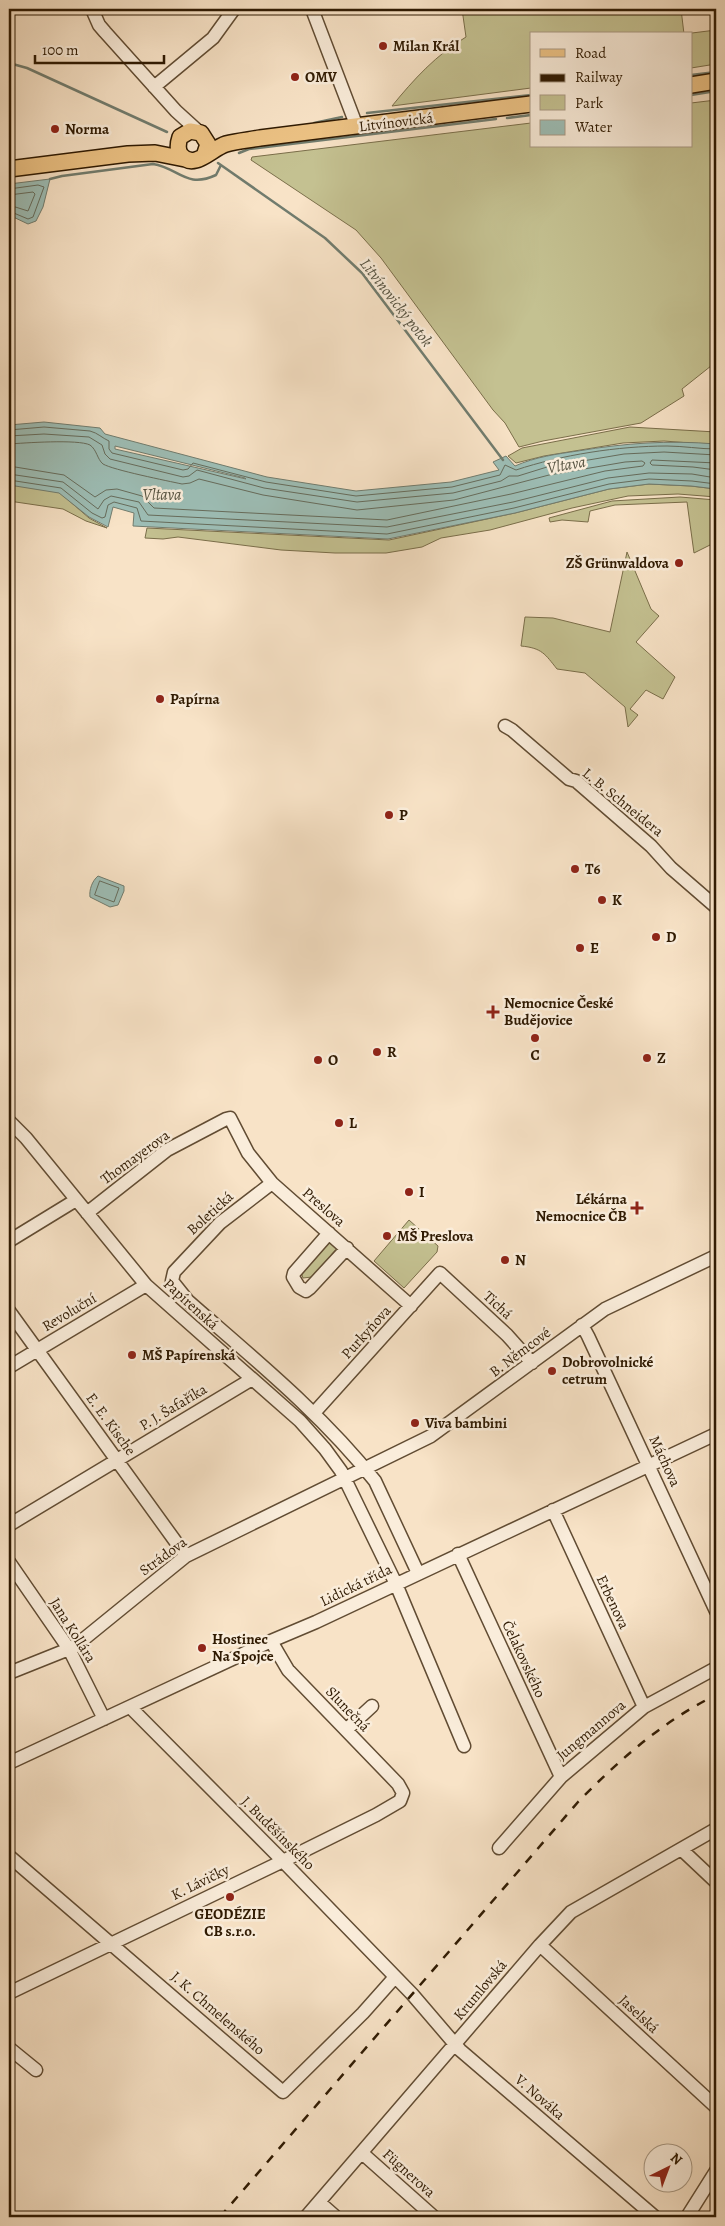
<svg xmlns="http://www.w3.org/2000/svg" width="725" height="2226" font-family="Alegreya,serif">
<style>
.green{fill:#c4c191;stroke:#7a6e4a}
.water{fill:#9dbeb6;stroke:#717c6e;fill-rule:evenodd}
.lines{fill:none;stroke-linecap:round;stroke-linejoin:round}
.shore{stroke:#666c5c;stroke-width:1}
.stream{stroke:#717c6e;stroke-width:2.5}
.minor-casing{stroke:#614c33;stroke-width:15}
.major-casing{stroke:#2f1a02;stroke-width:18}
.minor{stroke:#faeddb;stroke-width:12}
.major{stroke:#ecc284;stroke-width:15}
.rail{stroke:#2f1a02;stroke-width:2.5;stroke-dasharray:9 9;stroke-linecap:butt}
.poi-dot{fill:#8f2418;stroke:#faeddb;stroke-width:2}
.labels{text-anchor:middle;stroke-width:5;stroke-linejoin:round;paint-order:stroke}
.poi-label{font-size:15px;font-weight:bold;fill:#2f1a02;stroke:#faeddb;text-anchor:start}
.street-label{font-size:15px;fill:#2f1a02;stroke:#faeddb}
.water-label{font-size:16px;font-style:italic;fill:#565341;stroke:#faeddb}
</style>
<rect width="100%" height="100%" fill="#f8e3c7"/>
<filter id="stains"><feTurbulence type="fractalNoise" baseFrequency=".004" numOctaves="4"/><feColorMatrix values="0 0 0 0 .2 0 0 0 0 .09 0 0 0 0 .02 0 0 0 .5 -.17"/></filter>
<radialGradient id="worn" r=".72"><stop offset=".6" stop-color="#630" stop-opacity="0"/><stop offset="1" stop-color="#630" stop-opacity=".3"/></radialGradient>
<path class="green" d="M462 9H681L684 34 716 30V64L691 68V34H531V88L392 106C414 79 436 55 466 37Z
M716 100V362L682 389 684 396 641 423 543 441 519 447 505 423 493 410 381 258 356 230 251 160 252 157 531 123V146H691V103Z
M630 427 716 432V445L664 441 623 443 544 456 516 463 508 456 522 448Z
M9 484 59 492 89 518 107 528 86 521 63 509 9 501Z
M649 484 691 486 716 489V497L678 494 628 496 572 508 490 530 441 538 422 547 386 553H335L281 550 178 537 163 539 145 538 147 528 389 540 515 513 609 489Z
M680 497 716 500V542L694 553 687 502 615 505 590 511 588 522 562 520 550 522 549 518 612 501Z
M627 552 651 609 659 616 636 642 675 677 663 699 646 690 630 709 638 715 628 727 625 707 585 673 557 669C545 654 542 648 521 646L525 617 553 618 610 632Z
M409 1220 438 1246 437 1252 404 1288 374 1261Z
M328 1240 337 1248 312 1277 303 1278 301 1272Z"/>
<path class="water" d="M50 179 43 207 36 221 28 224 9 215V184Z
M44 422 100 428 105 434 267 477 356 491 451 482 499 470 493 462 506 456 515 466C535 457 557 454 578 451 626 443 668 440 716 444V489L691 486 649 484 609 489 515 513 388 539 133 526 134 513 113 507 108 527 89 517 59 493 9 485V425ZM115 446 245 478 246 479 115 449Z
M98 876 124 886V891L118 905 110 907 90 897C89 890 92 881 98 876Z"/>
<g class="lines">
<path class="shore" d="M9 189 38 185 44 187 33 217 28 219 9 211
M9 195 33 192 35 194 28 211 9 205
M9 430 44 427 90 431C98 433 102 438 109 441V449L112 453 183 470 188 469 193 463 266 482 356 496 452 487 500 475 505 465 516 470C561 455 618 446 667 446 683 446 700 449 716 449
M9 436 44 434 89 437 102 445 105 454 110 459 183 477 189 476 197 470 264 488 357 502 453 493 501 481 509 476H518L547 467 624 454 664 452 716 455
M9 444C24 443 78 439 90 445 97 450 97 459 103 464 113 470 168 481 182 484L190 483 199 479 263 495 357 510 454 500 549 475 625 462 642 461 645 463 643 466 605 471 511 494 387 520 154 508 142 496 117 489 106 490 95 497 64 475 9 466
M716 463 652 460 650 463 652 465 693 467 716 470
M9 474 63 482 98 509 104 500 111 496 139 502 148 515 387 527 513 502 608 478 649 473 692 474 716 478
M9 480 61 488 92 513 102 518 105 517 108 505 114 502 137 508 141 521 387 534 514 508 609 484 649 479 692 481 716 484
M100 881 119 888 114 902 95 895Z"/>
<path class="stream" d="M9 63 27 68 167 132
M691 75 716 72
M691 95 716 91
M367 113 531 95
M507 118 531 115
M314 126V123L342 117
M239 153 249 149 496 119
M218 163 325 238 362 273 503 460
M50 179 62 176 153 164C179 168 186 189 216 175L221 165"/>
<defs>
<path id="minor" d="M92 9 99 25 105 32 176 111 198 131
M312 9 357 127
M154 87 213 38 234 9
M505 726 512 730 569 779 576 781 651 846 671 868 716 907
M9 1121 26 1138 146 1285 300 1421 325 1449 341 1471 396 1584 464 1746
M272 1183 220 1223 174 1272 172 1281 188 1301C253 1358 321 1413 375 1481L418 1573
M87 1213 167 1150 226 1119 230 1118 248 1153 272 1183 411 1306
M329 1233 294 1273 293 1277 299 1287 306 1291 310 1288 347 1248
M9 1241 76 1200
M9 1311 186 1556
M582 1325 588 1336 716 1611
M9 1367 146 1285
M314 1413 440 1273 507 1335 532 1363
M553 1510 644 1707
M9 1525 252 1379
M458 1554 561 1777
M9 1562 69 1649 104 1719
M9 1673 74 1647 186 1556 431 1436 605 1309 716 1256
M130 1707 277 1855 412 1994 460 2050 655 2217
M346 1730 372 1706
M9 1763 271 1641 316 1622 716 1434
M499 1848 561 1777 644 1707 716 1668
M681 1849 716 1882
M9 1856 283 2092 363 2013 395 1977
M540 1945 716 2107
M9 1993 283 1861 376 1815 400 1801 403 1793 398 1784 288 1670 271 1641
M9 2048 36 2070
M362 2153 434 2217
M319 2202 336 2217
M306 2217 540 1945 571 1912 716 1829
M687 2217 716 2171"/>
<path id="major" d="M691 85 716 81
M204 156 208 144 201 133 190 131 180 137C178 143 177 150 181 155 194 171 212 148 226 144 237 141 249 140 260 138L531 104
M9 169 128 154 155 153 185 159"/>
</defs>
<use href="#minor" class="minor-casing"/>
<use href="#major" class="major-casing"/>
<use href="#minor" class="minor"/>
<use href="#major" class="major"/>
<path class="rail" d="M220 2217 578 1802C619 1760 663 1721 716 1695"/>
</g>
<g class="poi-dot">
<circle cx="383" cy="46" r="5"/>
<circle cx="295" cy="77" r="5"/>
<circle cx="55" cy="129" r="5"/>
<circle cx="679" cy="563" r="5"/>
<circle cx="160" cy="699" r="5"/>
<circle cx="389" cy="815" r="5"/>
<circle cx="575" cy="869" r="5"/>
<circle cx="602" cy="900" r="5"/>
<circle cx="656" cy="937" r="5"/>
<circle cx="580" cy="948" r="5"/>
<path d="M490.5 1004.5h5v5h5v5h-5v5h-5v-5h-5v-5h5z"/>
<circle cx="535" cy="1038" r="5"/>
<circle cx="377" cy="1052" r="5"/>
<circle cx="647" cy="1058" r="5"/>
<circle cx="318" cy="1060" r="5"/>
<circle cx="339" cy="1123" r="5"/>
<circle cx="409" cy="1192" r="5"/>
<path d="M634.5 1200.5h5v5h5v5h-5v5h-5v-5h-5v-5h5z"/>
<circle cx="387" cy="1236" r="5"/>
<circle cx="505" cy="1260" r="5"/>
<circle cx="132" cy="1355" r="5"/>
<circle cx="552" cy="1371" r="5"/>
<circle cx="415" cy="1423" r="5"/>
<circle cx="202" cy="1648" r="5"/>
<circle cx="230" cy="1897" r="5"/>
</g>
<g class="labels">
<g class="poi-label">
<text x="393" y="51">Milan Král</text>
<text x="305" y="82">OMV</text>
<text x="65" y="134">Norma</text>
<text x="669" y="568" text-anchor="end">ZŠ Grünwaldova</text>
<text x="170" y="704">Papírna</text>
<text x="399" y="820">P</text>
<text x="585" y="874">T6</text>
<text x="612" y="905">K</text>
<text x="666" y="942">D</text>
<text x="590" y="953">E</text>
<text x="504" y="1008">Nemocnice České<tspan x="504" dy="17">Budějovice</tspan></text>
<text x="387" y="1057">R</text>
<text x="535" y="1060" text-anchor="middle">C</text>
<text x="657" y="1063">Z</text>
<text x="328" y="1065">O</text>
<text x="349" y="1128">L</text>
<text x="419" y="1197">I</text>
<text x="627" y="1204" text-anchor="end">Lékárna<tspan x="627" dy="17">Nemocnice ČB</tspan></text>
<text x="397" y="1241">MŠ Preslova</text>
<text x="515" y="1265">N</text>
<text x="142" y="1360">MŠ Papírenská</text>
<text x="562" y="1367">Dobrovolnické<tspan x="562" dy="17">cetrum</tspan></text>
<text x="425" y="1428">Viva bambini</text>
<text x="212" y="1644">Hostinec<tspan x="212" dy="17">Na Spojce</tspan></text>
<text x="230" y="1919" text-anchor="middle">GEODÉZIE<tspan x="230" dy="17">CB s.r.o.</tspan></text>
</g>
<g class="street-label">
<text transform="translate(396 122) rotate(-7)" y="5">Litvínovická</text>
<text transform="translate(623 802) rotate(39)" y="5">L. B. Schneidera</text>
<text transform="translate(135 1157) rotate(-36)" y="5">Thomayerova</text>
<text transform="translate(324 1207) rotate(41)" y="5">Preslova</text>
<text transform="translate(210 1213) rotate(-42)" y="5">Boletická</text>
<text transform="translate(191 1304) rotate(42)" y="5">Papírenská</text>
<text transform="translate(498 1305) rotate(43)" y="5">Tichá</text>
<text transform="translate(69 1312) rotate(-31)" y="5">Revoluční</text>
<text transform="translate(366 1332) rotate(-48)" y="5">Purkyňova</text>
<text transform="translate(520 1352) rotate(-37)" y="5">B. Němcové</text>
<text transform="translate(173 1407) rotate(-31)" y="5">P. J. Šafaříka</text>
<text transform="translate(111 1424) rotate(54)" y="5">E. E. Kische</text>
<text transform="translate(665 1461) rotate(65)" y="5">Máchova</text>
<text transform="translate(163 1556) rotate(-36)" y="5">Strádova</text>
<text transform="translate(356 1585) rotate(-26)" y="5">Lidická třída</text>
<text transform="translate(613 1602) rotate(65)" y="5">Erbenova</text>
<text transform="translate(73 1630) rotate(58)" y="5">Jana Kollára</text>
<text transform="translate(524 1659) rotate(65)" y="5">Čelakovského</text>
<text transform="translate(348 1709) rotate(46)" y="5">Slunečná</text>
<text transform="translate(591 1730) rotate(-40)" y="5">Jungmannova</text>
<text transform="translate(278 1833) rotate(45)" y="5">J. Buděšínského</text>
<text transform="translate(200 1882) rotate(-26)" y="5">K. Lávičky</text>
<text transform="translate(480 1990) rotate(-50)" y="5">Krumlovská</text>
<text transform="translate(218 2013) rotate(41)" y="5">J. K. Chmelenského</text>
<text transform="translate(639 2014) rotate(43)" y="5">Jaselská</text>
<text transform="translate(540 2097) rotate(41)" y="5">V. Nováka</text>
<text transform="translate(409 2173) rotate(42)" y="5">Fügnerova</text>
</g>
<g class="water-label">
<text transform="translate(397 302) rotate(52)" y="6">Litvínovický potok</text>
<text transform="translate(566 464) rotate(-10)" y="6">Vltava</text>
<text x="162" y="500">Vltava</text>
</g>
</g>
<rect width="725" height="2226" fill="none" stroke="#f8e3c7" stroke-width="30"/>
<rect x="10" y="10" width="705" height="2206" fill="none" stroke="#2f1a02" stroke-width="2.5"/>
<rect x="15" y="15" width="695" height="2196" fill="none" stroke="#2f1a02"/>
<rect x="530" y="32" width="162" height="115" fill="#faeddb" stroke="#a99984"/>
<rect x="540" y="49" width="25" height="8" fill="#ecc284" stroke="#a99984"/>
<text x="575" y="58" font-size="15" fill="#2f1a02">Road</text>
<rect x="540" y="74" width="25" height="8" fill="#2f1a02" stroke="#a99984"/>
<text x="575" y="82" font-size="15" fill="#2f1a02">Railway</text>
<rect x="540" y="95" width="25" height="15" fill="#c4c191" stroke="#a99984"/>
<text x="575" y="108" font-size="15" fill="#2f1a02">Park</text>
<rect x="540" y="120" width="25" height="15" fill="#9dbeb6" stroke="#a99984"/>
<text x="575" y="132" font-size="15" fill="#2f1a02">Water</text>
<g transform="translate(668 2168) rotate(42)"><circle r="24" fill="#faeddb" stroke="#a99984"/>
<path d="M0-4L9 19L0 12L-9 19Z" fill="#8f2418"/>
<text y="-8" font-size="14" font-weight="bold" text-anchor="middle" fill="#2f1a02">N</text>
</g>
<path d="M35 55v8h129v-8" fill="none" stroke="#2f1a02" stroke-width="2.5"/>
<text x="42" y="55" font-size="15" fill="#2f1a02" stroke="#faeddb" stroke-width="4" paint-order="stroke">100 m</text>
<rect width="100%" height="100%" filter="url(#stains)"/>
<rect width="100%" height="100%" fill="url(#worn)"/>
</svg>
